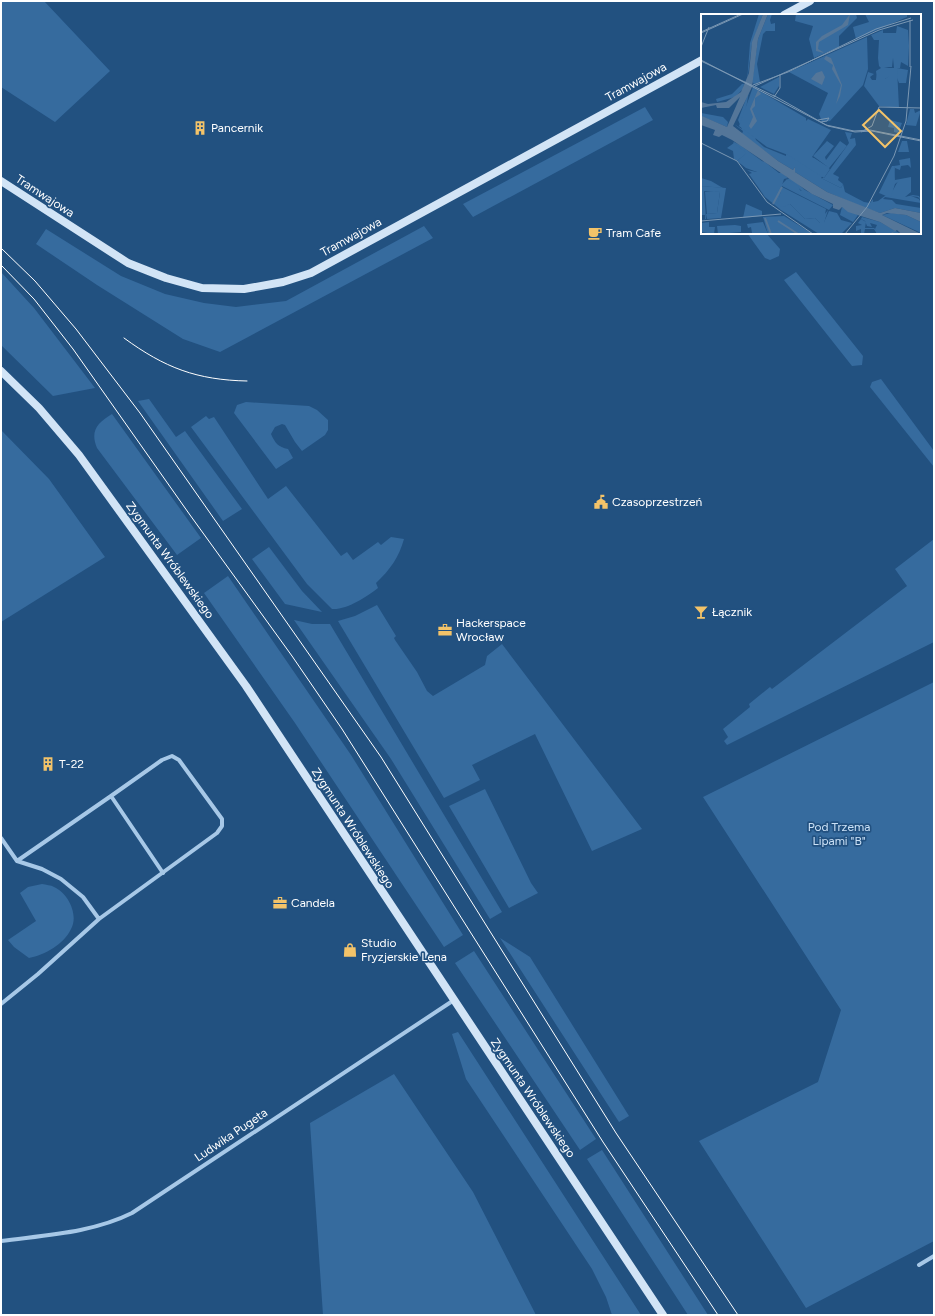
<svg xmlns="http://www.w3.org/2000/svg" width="935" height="1316" font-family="Figtree,sans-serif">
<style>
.green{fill:#366b9e}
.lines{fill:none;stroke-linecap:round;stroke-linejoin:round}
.street{stroke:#a7c8e7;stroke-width:4}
.secondary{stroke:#d2e4f6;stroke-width:8}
.tram{stroke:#fff;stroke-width:1}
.labels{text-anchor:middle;stroke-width:3.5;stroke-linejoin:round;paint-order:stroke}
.street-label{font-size:12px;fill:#fff;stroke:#225180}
.poi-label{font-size:12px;fill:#fff;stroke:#225180;text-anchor:start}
.park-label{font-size:12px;fill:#cbe1f6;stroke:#225180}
.inset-river{fill:none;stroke:#547699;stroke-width:2}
.inset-road{fill:none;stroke:#7a97b3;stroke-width:1}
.view{fill:#f3c369;fill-opacity:0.15;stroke:#f3c369;stroke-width:2}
.inset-edge{fill:none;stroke:#fff;stroke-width:2}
</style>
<rect width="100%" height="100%" fill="#225180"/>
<path class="green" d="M1 1H44L110 71 55 122 1 87Z
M645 107 653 120 473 217 463 204Z
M424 226 433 238 220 352 183 339 97 285 36 244 46 229 121 276 165 294 204 303 236 307 286 301Z
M747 233H766L780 249 779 256 770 260 765 258Z
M1 272 34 308 95 388 53 396 1 345Z
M796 272 863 356 862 365 852 366 784 280Z
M881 379 934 451V467L870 387 872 382Z
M149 399 176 437 185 431 242 509 223 521 138 401Z
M246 402 309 406 317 410 328 420V430L325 435 302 451 295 442 285 425 282 424 275 427 271 434C275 443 278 447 288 449L293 458 276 469 234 413 237 405Z
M112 414 201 538 177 555 97 448C90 431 97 423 112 414Z
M206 416 209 419 214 417 268 499 286 486 341 556 347 552 353 560 378 542 381 545 391 537 404 539C399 557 390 570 376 583L378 588C366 597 347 610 332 609L307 584 191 427Z
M1 430 49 479 105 557 1 622Z
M934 539V642L727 745 724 741 728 737 723 729 750 707 749 704 770 687 772 689 907 586 895 569Z
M269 547 302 591 322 612 285 604 252 559Z
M228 576 351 755 463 935 444 947 295 723 204 593Z
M377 605 396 636 394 638 395 640 417 672 427 691 433 696 485 665 487 656 502 644 642 829 592 851 535 734 472 765 480 780 444 798 338 621 355 616Z
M294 620 312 624H330L502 912 490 919 391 759Z
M934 682V1241L806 1308 699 1141 818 1082 841 1010 703 797Z
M485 789 531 883 538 893 509 908 449 806Z
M42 884C46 885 51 885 54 887 68 893 79 915 71 929 64 944 45 955 29 958L14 947 8 940 36 921 20 893 28 887Z
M500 938 530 957 629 1116 619 1122Z
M474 951 596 1139 580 1150 455 963Z
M458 1032 641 1315H612L606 1297 592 1269 466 1079 452 1034Z
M394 1074 473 1192 536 1315H323L310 1123Z
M602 1150 708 1315H688L587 1159Z"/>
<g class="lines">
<path class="street" d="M1 838 17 861 42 869 61 879 83 897 99 919
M17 861 111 796
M1 1004 38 974 99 919 217 833 222 826V819L179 760 172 756 162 760 111 796 163 873
M1 1241C45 1235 92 1233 132 1213L454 1000
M919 1265 934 1256"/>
<path class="secondary" d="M784 15 810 1
M1 181 128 263 166 278 202 288 244 289 283 282 311 273 702 60
M1 371 39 408 79 455 246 686 663 1315"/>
<path class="tram" d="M1 248 35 281 76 329 140 413 381 757 616 1133 738 1315
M1 265 34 299 73 349 190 515 292 656 342 729 603 1142 718 1315
M124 338C165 368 197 380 247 381"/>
</g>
<defs>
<symbol id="building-bare" viewBox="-9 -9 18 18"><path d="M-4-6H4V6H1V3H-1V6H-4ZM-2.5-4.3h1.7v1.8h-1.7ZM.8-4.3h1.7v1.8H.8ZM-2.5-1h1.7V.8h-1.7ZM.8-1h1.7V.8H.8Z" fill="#f3c369" stroke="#225180" stroke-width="2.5" paint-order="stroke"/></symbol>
<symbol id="cafe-bare" viewBox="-9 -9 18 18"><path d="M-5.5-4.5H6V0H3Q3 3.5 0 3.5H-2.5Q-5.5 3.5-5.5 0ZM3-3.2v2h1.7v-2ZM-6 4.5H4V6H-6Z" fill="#f3c369" stroke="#225180" stroke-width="2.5" paint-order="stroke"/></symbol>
<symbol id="civic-bare" viewBox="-9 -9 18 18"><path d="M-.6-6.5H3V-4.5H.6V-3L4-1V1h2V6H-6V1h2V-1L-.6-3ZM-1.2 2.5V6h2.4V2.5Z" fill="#f3c369" stroke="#225180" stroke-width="2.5" paint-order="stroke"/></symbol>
<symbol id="bar-bare" viewBox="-9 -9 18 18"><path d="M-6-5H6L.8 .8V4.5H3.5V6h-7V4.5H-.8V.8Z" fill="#f3c369" stroke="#225180" stroke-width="2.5" paint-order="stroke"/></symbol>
<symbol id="office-bare" viewBox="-9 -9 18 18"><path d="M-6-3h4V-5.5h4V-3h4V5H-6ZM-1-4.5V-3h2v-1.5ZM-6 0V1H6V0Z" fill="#f3c369" stroke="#225180" stroke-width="2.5" paint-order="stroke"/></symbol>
<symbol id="shop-bare" viewBox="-9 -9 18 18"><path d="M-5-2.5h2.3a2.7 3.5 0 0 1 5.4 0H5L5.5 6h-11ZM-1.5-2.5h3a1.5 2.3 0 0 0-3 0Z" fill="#f3c369" stroke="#225180" stroke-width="2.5" paint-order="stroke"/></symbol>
</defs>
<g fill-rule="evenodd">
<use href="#building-bare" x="190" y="118" width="20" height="20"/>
<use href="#cafe-bare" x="585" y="223" width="20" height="20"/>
<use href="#civic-bare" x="591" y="492" width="20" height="20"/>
<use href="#bar-bare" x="691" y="602" width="20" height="20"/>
<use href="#office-bare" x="435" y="620" width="20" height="20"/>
<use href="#building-bare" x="38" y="754" width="20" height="20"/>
<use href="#office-bare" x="270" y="893" width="20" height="20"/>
<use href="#shop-bare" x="340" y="940" width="20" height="20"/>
</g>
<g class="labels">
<g class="street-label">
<text transform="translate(636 82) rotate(-29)" y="4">Tramwajowa</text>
<text transform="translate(45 196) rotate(33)" y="4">Tramwajowa</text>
<text transform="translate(351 237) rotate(-29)" y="4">Tramwajowa</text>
<text transform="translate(170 560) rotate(54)" y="4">Zygmunta Wróblewskiego</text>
<text transform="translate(353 828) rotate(57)" y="4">Zygmunta Wróblewskiego</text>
<text transform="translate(533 1098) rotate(56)" y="4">Zygmunta Wróblewskiego</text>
<text transform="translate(231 1135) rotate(-34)" y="4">Ludwika Pugeta</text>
</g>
<g class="poi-label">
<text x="211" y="132">Pancernik</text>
<text x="606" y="237">Tram Cafe</text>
<text x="612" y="506">Czasoprzestrzeń</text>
<text x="712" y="616">Łącznik</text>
<text x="456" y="627">Hackerspace<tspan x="456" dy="14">Wrocław</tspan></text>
<text x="59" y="768">T-22</text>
<text x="291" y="907">Candela</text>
<text x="361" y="947">Studio<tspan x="361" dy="14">Fryzjerskie Lena</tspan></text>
</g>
<g class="park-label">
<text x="839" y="831">Pod Trzema<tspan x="839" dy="14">Lipami "B"</tspan></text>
</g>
</g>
<g transform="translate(701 14)">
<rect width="220" height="220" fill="#225180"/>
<path d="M177 44H192L191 53H183L188 54V63L184 65H176L175 57 180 54 178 52ZM192 54 196 60V54L207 56 205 69H198ZM48 77 45 95 55 126 63 133 85 142V140L113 144 127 153 112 142 126 127 133 132 124 143 125 146 139 127 146 132 120 164 140 174 142 170 144 178 163 188 169 189 172 185V188L177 187 192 176 197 167H194L193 152 199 151 198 146 209 144 210 154 207 151 200 152 199 156 194 154V166L210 163V178L204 183 212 181 218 182 220 186 217 183 210 182 218 185 220 189 184 183 182 185 191 186 195 190 220 194V199L194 194 179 199 164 194 126 178 94 158V153L92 156 77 147 41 120 42 117 33 110 41 115 37 106ZM209 95H213L214 99 220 96 215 112 205 111ZM0 99 22 103 27 108 26 113 0 102ZM189 106 201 109 197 119 193 118V114L187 113ZM32 129 33 128 39 131 61 147 64 148 78 159H81L87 164 83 165 81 171 101 177 86 165 90 164 104 176 132 191 128 196 81 172 77 191 89 190 104 205 114 204 119 209 123 208 128 197 136 199 140 206 151 209 140 220H118L80 196 64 183 48 160 51 159 46 156 56 158 45 154 36 147 45 139ZM0 164 10 167 22 174 0 172ZM0 177H3L5 205 0 206 4 205V201H0ZM13 177 19 178 16 199 6 200 4 178ZM45 190 61 197V202L42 204ZM190 199 205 201 220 208V219L181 201ZM161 203 179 208 200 220H176L174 215 176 211 169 209 171 213 166 212 164 207 160 205ZM8 208V213H14L13 220 0 218V209ZM62 208 67 220 51 219 50 213 47 214 46 210ZM34 211 40 212V218L17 220 16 212Z" fill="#366b9e"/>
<path d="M144 118 151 119 149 125 154 124 155 131 132 160 138 163 137 166 142 170 140 174 120 164H123L148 129ZM33 129 46 139 36 147 33 145 32 137 26 134ZM191 152H193L194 167H198L194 170 190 183 185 182 178 179ZM86 165 97 172 100 178H106L108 181H102L80 171ZM81 173 125 195 124 200 127 196 123 209H119L114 204 104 205 89 190 82 193 76 191ZM141 193 157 201 152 208 139 201ZM83 202 112 220H67L62 203ZM160 205 165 208 164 214H173L176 217V220L173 215H164L163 220H160V215L155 217V212L161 211 157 209Z" fill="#366b9e"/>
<path d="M58 0H62L51 30 46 68 49 29ZM67 0H71L69 6 70 10 74 9V17H65L62 20 56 50 59 68 53 70 51 68 57 25ZM95 0H155L156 4 138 22V33L113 44 108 25 112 12 94 7ZM164 0H206V3L155 25 152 13 168 8ZM196 12 207 16 208 32 207 52 200 48 199 54H196L198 94 178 92 163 72 167 58 173 60 169 63 171 66H175V60L176 65H184L188 62V54H193L192 44H177L178 26H173L170 21 182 16V19H195ZM166 23 167 55 162 71 129 107 121 108 118 100 127 79 88 58ZM78 63V72L73 80 59 73ZM41 70H43L42 75 34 83 16 88 15 85 31 80ZM52 73 105 104V107L107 105 130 116 111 143 129 155 123 164 87 141 66 133 38 112ZM201 127H206L208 138H197ZM0 172 25 174 20 204 6 205 5 200 16 199 19 178 0 177Z" fill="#366b9e"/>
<path d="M62 0H67L57 25 51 73 32 112 77 147 92 156 94 153V158L126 178 179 199 194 194 220 199V208L205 201 186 199 181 201 220 220H200L196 216 190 220H188L194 217 179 208 147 198 141 193 138 196 132 194V190L111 180 31 126 21 121 18 123 12 121 14 116 0 111 1 102 26 113 39 83 28 94H16L15 91 0 94V88L7 90 25 88 40 78 48 59 51 28ZM149 0 147 11 118 28 117 35 122 38 123 39 115 37V28L121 22 141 11ZM125 42 130 44 141 71 139 82 135 90 140 71 131 55 132 51 123 45ZM121 57 124 63 121 71 110 65 115 59ZM57 76 60 80 54 84V92L51 95 56 107 50 115 48 112 52 103 49 95Z" fill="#547699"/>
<path class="inset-river" d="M72 190 81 173M64 204 70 220M77 207 97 220"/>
<path class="inset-road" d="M209 6V53M0 18 40 0M0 19 42 0M0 33 8 13M0 46 125 111 153 117 169 116 220 126M0 47 73 82M52 71 87 58 175 15 210 4M54 72 178 16 212 6M72 81 127 112 154 118 171 117 200 123M73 83 79 74V61M117 106 128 104 126 107 120 108M160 118 171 112 178 93 220 94M200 123 220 127M0 129 36 147 66 188 112 220M0 207 80 200M144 220 166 193 193 142 205 107 210 52"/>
<path class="view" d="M178 96 200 117 184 133 162 111Z"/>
<rect width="220" height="220" class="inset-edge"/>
</g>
<rect width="935" height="1316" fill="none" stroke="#ffffff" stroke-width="4"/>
</svg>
